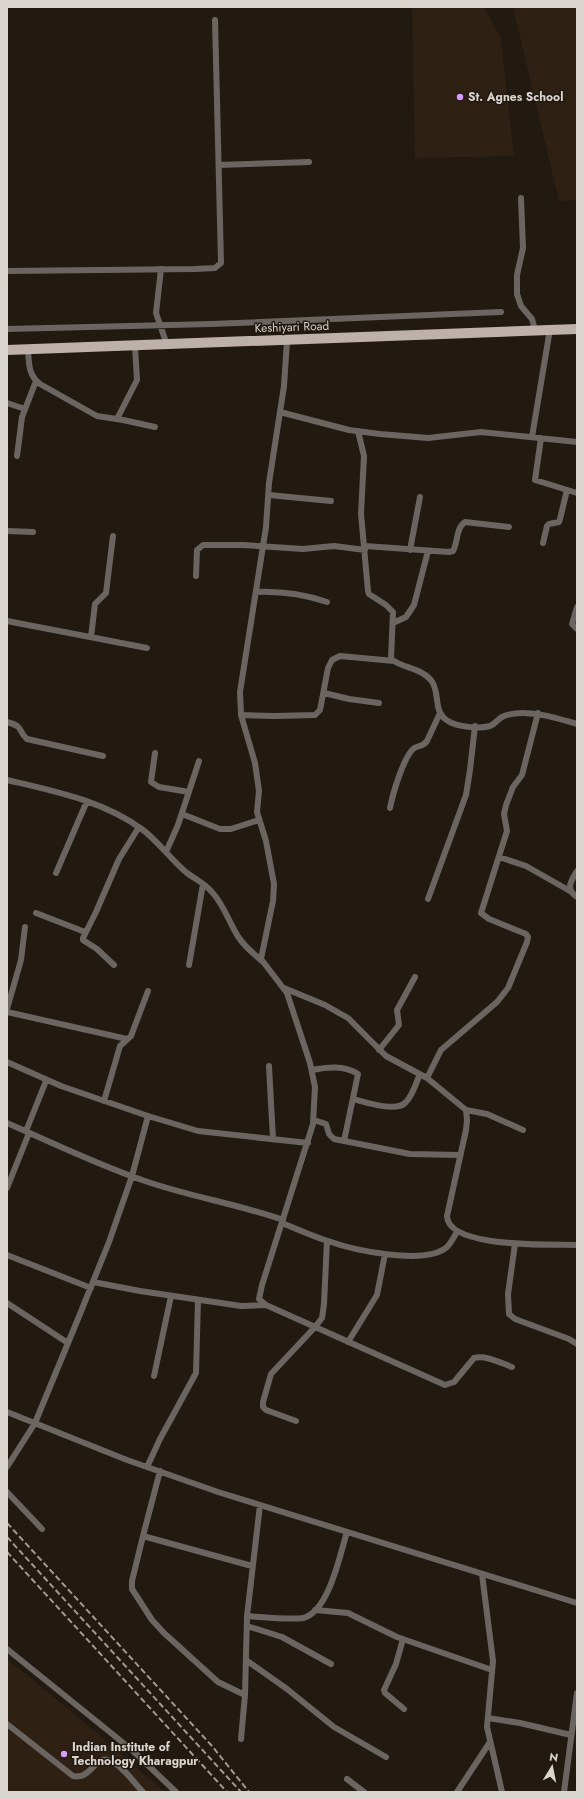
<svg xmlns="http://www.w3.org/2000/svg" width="584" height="1799" font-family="Jost,sans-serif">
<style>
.built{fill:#2e2114}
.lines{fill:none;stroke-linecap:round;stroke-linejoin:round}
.minor{stroke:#6b6562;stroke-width:6}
.primary{stroke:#bdb1aa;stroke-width:10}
.rail{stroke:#a19a94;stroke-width:2;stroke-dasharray:6 3;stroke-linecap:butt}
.poi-dot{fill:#d69bfa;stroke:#221911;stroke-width:1.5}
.labels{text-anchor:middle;stroke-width:3;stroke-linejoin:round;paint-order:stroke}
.poi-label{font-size:12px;font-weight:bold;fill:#dad4cf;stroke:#221911;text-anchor:start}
.street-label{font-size:12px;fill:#dad4cf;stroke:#221911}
</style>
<rect width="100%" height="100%" fill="#221911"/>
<path class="built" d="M412 7H484L501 38 514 156 415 158Z
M513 7H577V200L559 201Z
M7 1659 77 1716 165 1792H7Z"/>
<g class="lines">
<path class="minor" d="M219 165 309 162
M521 198 523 248 517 275V294L521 306 532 319 535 330
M161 269 156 313 167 345
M7 271 195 269 215 268 221 263 215 20
M7 329 211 324 501 312
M287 341 284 386 269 483 266 527 240 692 241 715 255 763 259 791 257 812 266 841 274 884 273 901 261 959 287 993 310 1063 315 1087 313 1124 262 1285 259 1299 266 1305 445 1385 454 1382 474 1358C486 1355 501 1363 512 1367
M28 349C29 363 28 375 40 384L97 416 123 420 155 427
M7 403 25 409
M280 412 349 430 380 434 428 438 481 432 577 442
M117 419 137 380 135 346
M358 431 364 456 361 514 368 591 369 594 386 605 393 612 391 659C402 668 421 668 431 680 441 693 432 711 448 721 457 727 479 729 490 726 495 724 498 719 502 717 508 714 516 713 523 713 542 713 559 719 577 724
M532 437 550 329
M541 438 535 480 577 493
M17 456 22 417 36 381
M269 495 331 501
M7 531 33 532
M543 543 547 526 549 524 559 522 560 519 567 490
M365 546 449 552 453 551C458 542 456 528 465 522L509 527
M410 550 420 497
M196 576 197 550 203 545H243L303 549 334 546 365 550
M256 592C281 591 303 594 327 602
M577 607 572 624 577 629
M7 621 147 648
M393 623 406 617 414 605 428 551
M91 637 95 604 106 593 113 536
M324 693 349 699 379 703
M241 715 274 716 315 715 320 710 328 668 332 660 340 656 394 661
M7 722C25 727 17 730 27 739L103 756
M155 753 151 782 159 787 189 792
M7 780C54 791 104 801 143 830 159 842 171 860 187 873 195 879 204 883 211 891 224 904 229 923 239 938 245 947 254 954 263 962
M390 808C393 793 403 759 413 749 418 745 423 747 427 741L440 713
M182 814 220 829H231L259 820
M166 852 178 825 199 761
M499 857 526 866 570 891
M577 871C571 881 565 889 577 897
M56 873 87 801
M428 899 466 795 470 770 475 726
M36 913 85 932
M114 965 97 949 83 940V938L96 912 119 859 139 827
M189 965 203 884
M284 988 325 1005 348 1018 386 1056 427 1078 466 1110 467 1120 466 1130 447 1216C448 1249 553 1244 577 1245
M7 1009 21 960 25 927
M7 1012 127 1039
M379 1050 399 1025 397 1010 415 977
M7 1062 61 1086 148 1116 198 1131 308 1143
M269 1066 273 1139
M312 1070C327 1067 344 1065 358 1074L344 1141
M427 1078 441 1050 497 1002 508 988 527 942 528 937 526 934 489 919 481 913 507 831 504 814 506 805 513 787 522 775 538 713
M353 1099C365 1102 397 1113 406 1102 413 1095 416 1083 420 1074
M104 1101 120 1046 131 1036 148 991
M466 1110 487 1114 523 1130
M314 1120 326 1124 329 1134 334 1139 410 1154 460 1155
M7 1123C53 1143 98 1165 145 1181 191 1197 238 1204 283 1220
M26 1131 46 1081
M7 1188 29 1133
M282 1223C297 1229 312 1236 328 1241 353 1250 425 1266 447 1247 451 1243 454 1237 457 1232
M515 1244 508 1294 509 1314 515 1319 569 1339 577 1344
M7 1255 91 1288
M93 1282 140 1291 241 1306 266 1305
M7 1303 68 1343
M348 1342 377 1295 385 1254
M154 1376 171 1296
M7 1412 127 1460 218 1492 577 1603
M296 1421 266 1410 263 1407V1402L271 1374 315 1327 322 1318 324 1304 327 1241
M7 1467 35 1423 80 1314 109 1242 132 1176 148 1116
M147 1467 160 1439 196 1373 198 1300
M160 1471 143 1536 132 1581V1589L152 1620 164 1633 218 1682 245 1695
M7 1492 42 1529
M143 1536 252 1566
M482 1574 493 1661 487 1727 502 1792
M315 1610 348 1613 397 1637 492 1670
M247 1616C261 1617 291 1620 303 1618 329 1612 340 1554 347 1532
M247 1626 282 1637 331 1664
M403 1639 396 1664 384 1690 385 1693 404 1709
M7 1649 132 1750 176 1792
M246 1660 287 1689 334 1727 386 1757
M488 1718 520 1723 571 1735
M7 1724 73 1776C92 1780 95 1753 111 1761 123 1766 133 1782 143 1792
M241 1739 245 1695 247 1616 260 1505
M347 1779 364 1792
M457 1792 490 1742
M564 1792 577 1693"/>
<path class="primary" d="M7 350 577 329"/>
<path class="rail" d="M7 1523 212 1746 249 1792
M7 1537 241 1792
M7 1552 227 1792"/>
</g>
<g class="poi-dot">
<circle cx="460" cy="97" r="4"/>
<circle cx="64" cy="1754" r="4"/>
</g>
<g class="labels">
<g class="poi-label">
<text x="468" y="101">St. Agnes School</text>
<text x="72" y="1751">Indian Institute of<tspan x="72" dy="14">Technology Kharagpur</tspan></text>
</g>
<g class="street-label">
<text transform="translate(292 327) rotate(-2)" y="4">Keshiyari Road</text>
</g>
</g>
<rect width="584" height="1799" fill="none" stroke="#dad4cf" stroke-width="16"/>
<g transform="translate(552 1767) rotate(10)" stroke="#221911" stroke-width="3" paint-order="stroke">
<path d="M0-3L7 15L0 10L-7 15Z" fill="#dad4cf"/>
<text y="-6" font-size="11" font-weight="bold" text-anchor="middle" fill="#dad4cf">N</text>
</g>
</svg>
